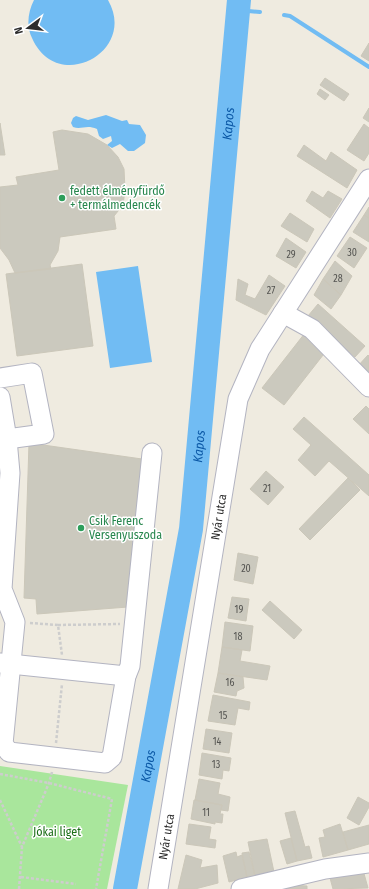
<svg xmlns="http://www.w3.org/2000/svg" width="369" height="889" font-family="'Fira Sans Condensed',sans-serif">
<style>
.green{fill:#a9e69c}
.water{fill:#71bcf3}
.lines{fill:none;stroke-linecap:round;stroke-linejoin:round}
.stream{stroke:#71bcf3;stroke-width:4}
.river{stroke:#71bcf3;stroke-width:24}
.building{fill:#cbc9be;stroke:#cbc7b9}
.minor-casing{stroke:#b3b4c1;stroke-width:21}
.path{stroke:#cdcdcd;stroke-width:2.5;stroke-dasharray:3 2;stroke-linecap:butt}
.minor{stroke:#fff;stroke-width:19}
.leisure-dot{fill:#2e9e5b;stroke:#fff;stroke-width:1.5}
.labels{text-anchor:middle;stroke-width:3;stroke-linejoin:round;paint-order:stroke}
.number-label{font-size:10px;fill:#545451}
.leisure-label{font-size:12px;fill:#27864d;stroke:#fff;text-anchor:start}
.street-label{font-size:12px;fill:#2d2d2d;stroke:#fff}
.park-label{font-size:12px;fill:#1d6f19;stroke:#fff}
.water-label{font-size:13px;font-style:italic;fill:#0a57a5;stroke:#fff}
</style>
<rect width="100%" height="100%" fill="#efebe0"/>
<path class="green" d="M0 766 128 785 107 889H0Z"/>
<path class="water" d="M34 0H108C138 52 57 95 32 38 26 26 28 12 34 0Z
M106 115 122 121 127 120 129 124 140 125 146 135 145 143 134 151H128L120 144 112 148 107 145 112 141 111 136 103 139 99 136 97 129C86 124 82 130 73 127L71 123 73 118 76 116 88 120Z
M138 266 152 362 110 368 96 272Z"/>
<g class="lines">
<path class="stream" d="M238 10 260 12
M284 15 290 16 369 67"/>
<path class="river" id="s1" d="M125 889 191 529 239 0"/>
</g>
<path class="building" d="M369 43V61L361 56Z
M325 78 349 94 344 101 320 85Z
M320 89 329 95 325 100 317 94Z
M369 108V122L363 118Z
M0 123 5 155H0Z
M364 124 369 128V153L364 161 347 150Z
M62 130 88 134 107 145 118 157 124 169 125 190 123 205 114 216 116 229 60 237 58 251 50 265 51 269 15 273 9 260 0 248V187L18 185 16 177 59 170 53 132Z
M304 145 326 161 331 152 357 170 347 188 297 156Z
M312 191 323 198 328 191 342 199 330 218 306 201Z
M369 207V218L364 215Z
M290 213 314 229 307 242 281 226Z
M364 215 369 218V242L353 232Z
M350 237 367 248 354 268 337 256Z
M286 238 306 252 296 268 276 256Z
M335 261 352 276 341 295 323 279Z
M82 264 93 346 17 356 6 274Z
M269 275 285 286 266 315 236 300 238 279 248 284 245 295 255 299Z
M323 279 341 295 331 309 314 295Z
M318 304 365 346 355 357 308 316Z
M305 333 327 350 284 405 262 388Z
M368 355 369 356V378L357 367Z
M366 406 369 409V434L353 419Z
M304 417 369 475V496L329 461 315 476 298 460 311 445 293 429Z
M29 443 142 459 128 607 37 614 36 599 24 598Z
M266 471 284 487 268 505 250 489Z
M348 478 360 490 310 540 299 529Z
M238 553 258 557 253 584 234 580Z
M232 597 249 599 246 621 228 618Z
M270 601 302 630 294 639 262 610Z
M225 622 253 626 250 651 222 647Z
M222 647 242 650 240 661 270 666 267 680 218 673Z
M218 673 243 677 244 688 237 691 236 696 214 692Z
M213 695 250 702 249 710 238 708 235 725 208 721Z
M206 729 232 733 229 753 203 749Z
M202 753 231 758 229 771 223 770 222 779 199 775Z
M199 779 220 783 218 794 230 797 228 811 221 810 222 805 195 800Z
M358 797 369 803V807L359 825 347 818Z
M194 800 222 805 220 814H223L222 823 215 822V824L191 819Z
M295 811 305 847 309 846 312 858 297 861 285 813Z
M189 824 211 827 209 839 216 840 215 848 186 844Z
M340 824 348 850 323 857 319 838 325 837 323 830Z
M369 825V844L348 850 343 832Z
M62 827 72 828 70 839 60 838Z
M291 838 297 861 287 864 280 841Z
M267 839 274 872 255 876 248 842Z
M236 852 237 857 242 855 247 877 229 882 223 856Z
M249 852 255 876 247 877 242 853Z
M186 855 202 860 200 868 217 865 218 883 195 889H178Z
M363 870 368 888 333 889 330 878Z
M289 885 307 886V889H285Z"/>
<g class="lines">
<defs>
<g id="minor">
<path d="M283 313 312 329 369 387"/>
<path d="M0 378 32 373 44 434 7 439"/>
<path d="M0 397 7 439 10 473 2 589 15 622 3 744 9 752 105 763 112 757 126 676 130 666 152 453"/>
<path d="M0 663 126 676"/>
<path id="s2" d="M158 889 238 399 260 349 369 179"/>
<path d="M241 889 325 869 369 863"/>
</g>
</defs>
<use href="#minor" class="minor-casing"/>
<path class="path" d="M30 623 58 625 62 655
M58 625 120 624
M56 743 62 684
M0 774 49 783 112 799 96 889
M0 800 22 847
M21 877 76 884
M19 889 22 847 49 783 52 772"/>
<use href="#minor" class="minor"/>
</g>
<g class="leisure-dot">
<circle cx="62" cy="198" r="4"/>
<circle cx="81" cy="528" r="4"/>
</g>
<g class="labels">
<g class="number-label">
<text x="352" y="256">30</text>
<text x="291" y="258">29</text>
<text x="338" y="282">28</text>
<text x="271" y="294">27</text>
<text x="267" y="492">21</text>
<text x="246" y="572">20</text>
<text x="239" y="613">19</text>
<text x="238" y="640">18</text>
<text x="230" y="686">16</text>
<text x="223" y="719">15</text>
<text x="217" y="745">14</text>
<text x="216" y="768">13</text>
<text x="206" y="816">11</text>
</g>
<g class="leisure-label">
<text x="70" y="195">fedett élményfürdő<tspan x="70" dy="14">+ termálmedencék</tspan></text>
<text x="89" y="525">Csik Ferenc<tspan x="89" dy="14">Versenyuszoda</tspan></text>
</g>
<g class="street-label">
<text dy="4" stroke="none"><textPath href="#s2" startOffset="377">Nyár utca</textPath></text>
<text dy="4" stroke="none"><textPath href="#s2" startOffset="53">Nyár utca</textPath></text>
</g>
<g class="park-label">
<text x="57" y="836">Jókai liget</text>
</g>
<g class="water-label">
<text dy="5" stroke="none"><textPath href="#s1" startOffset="773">Kapos</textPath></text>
<text dy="5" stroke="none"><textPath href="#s1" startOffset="449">Kapos</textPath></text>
<text dy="5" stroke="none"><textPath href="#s1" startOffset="125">Kapos</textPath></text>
</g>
</g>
<g transform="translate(28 28) rotate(255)" stroke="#ffffff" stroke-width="3" paint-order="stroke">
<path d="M0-3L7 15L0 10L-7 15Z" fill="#2d2d2d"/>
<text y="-6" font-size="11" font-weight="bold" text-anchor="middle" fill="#2d2d2d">N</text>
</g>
</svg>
